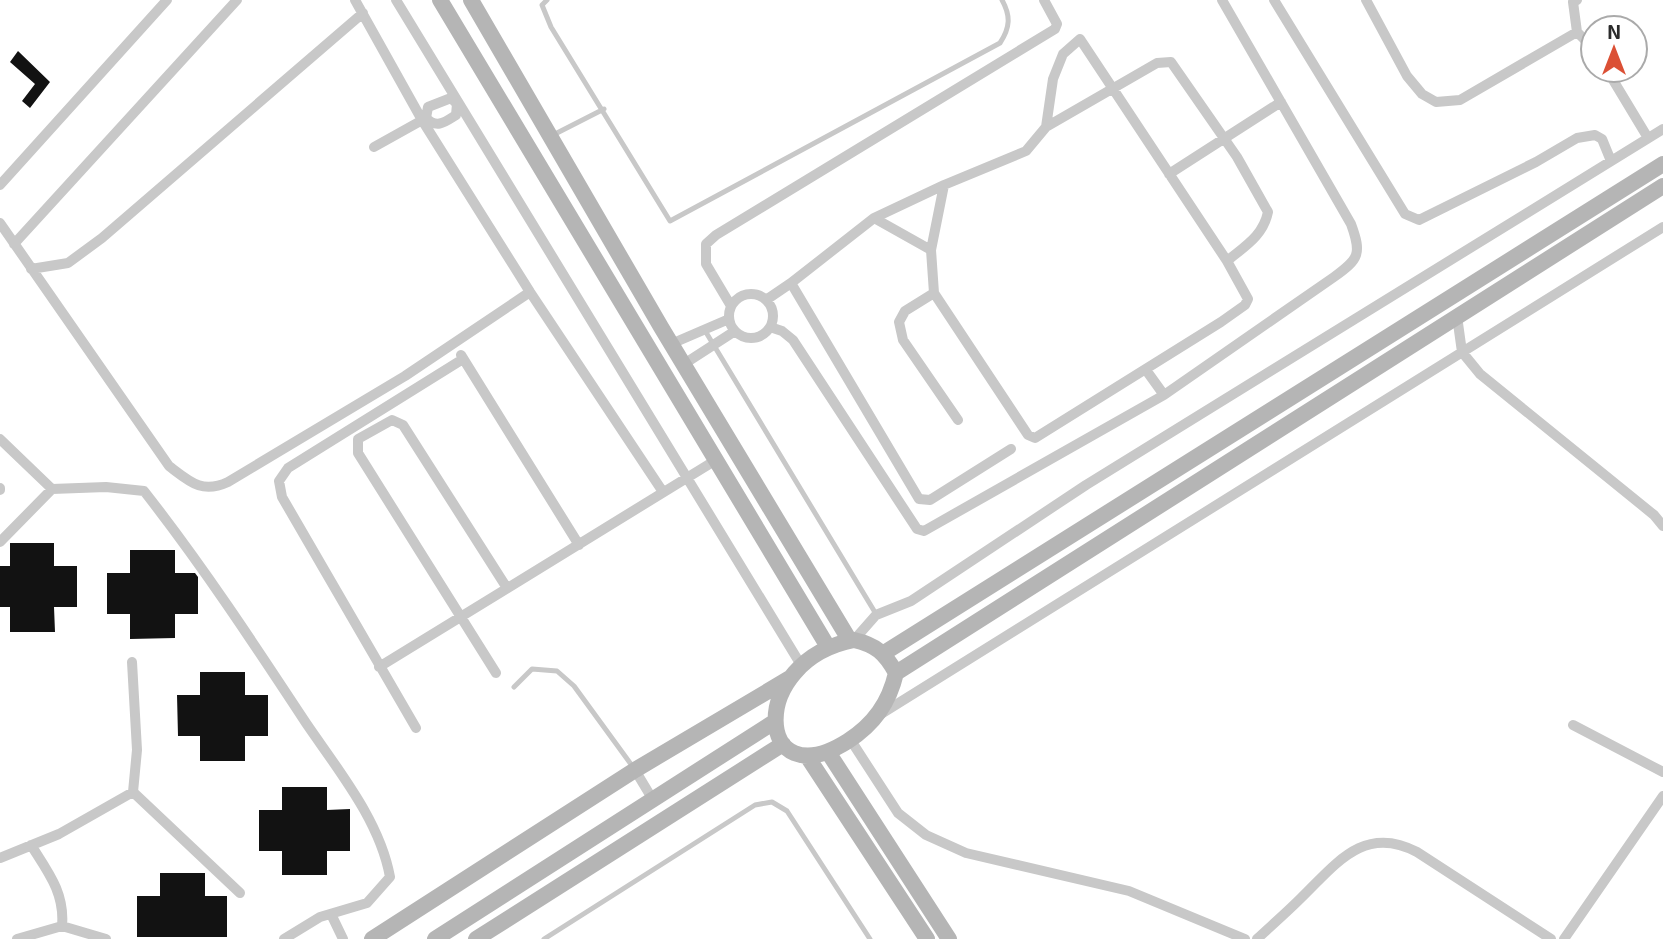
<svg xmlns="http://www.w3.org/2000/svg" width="1663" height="939" font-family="'Exo 2',sans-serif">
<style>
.building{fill:#121212}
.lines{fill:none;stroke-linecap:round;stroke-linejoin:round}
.lane{stroke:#c8c8c8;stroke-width:5}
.street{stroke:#c8c8c8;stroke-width:10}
.secondary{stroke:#b5b5b5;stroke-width:16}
</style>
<rect width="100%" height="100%" fill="#fff"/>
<path class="building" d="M18 51 50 82 30 108 22 101 35 84 10 62Z
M10 543H54V566H77V607H54L55 632H10V607H0V566H10Z
M130 550H175V573H195L198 577V614H175V638L130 639V614H107V573H130Z
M200 672H245V695H268V736H245V761H200V736H178L177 695H200Z
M282 787H327V810L350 809V851H327V875H282V851H259V810H282Z
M160 873H205V896H227V937H137V896H160Z"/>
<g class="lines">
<path class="lane" d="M547 0 542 5 551 27 670 221 1000 43C1010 28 1011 16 1002 0
M553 135 604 109
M704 329 876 614
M514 687 532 669 557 671 574 686 633 767
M544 939 755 805 772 802 787 811 870 939"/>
<path class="street" d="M355 0 422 120 530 292 663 492
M396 0 801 665
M1274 0 1405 214 1419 220 1536 162 1577 138 1595 135 1602 139 1611 161
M1366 0 1407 76 1422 94 1436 102 1460 100 1577 32 1593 48
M1577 0 1573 2 1577 32
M1607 70 1648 138
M426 118C437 129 445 122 456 115L457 104
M426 118 428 107 451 98 457 104
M1046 127 1157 63 1171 62 1237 157 1268 212C1263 236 1245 246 1227 261
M374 147 426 118
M1169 174 1281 102
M0 185 167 0
M874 218 931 250 934 293 905 311 899 322 903 340 958 420
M0 223 169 466C190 482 202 494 228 482L405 376 530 292
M14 244 237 0
M931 250 944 185
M31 269 68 263 102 238 363 13
M791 283 874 218 944 185 1026 151 1046 127 1053 79 1063 54 1080 39 1227 261 1248 299 1245 305 1221 322 1035 438 1028 435 934 293
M729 316a22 22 0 1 1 44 0a22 22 0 1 1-44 0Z
M766 300 791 283 919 499 930 500 1011 449
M731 306 706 264V244L716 235 1055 29 1057 24 1044 0
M1457 316 1462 352 1480 374 1654 515 1663 526
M770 327 782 331 793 340 917 529 924 531 1164 395 1334 277C1359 259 1362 254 1351 224L1222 0
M671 344 729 319
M461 355 579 545
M684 364 735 331
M1146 370 1164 395
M0 439 52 489
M0 488V490
M0 542 52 489 106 487 144 491C202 565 254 644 306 723 338 770 380 821 390 877L367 903 320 917 284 939
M854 640 876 615 911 601 1086 485 1663 129
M379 667 716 460
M496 673 358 453V439L392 420 403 425 507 588
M881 714 1663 227
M1573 725 1663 772
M416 728 282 497 279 481 288 468 463 359
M850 739 898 813 926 835 966 853 1129 891 1245 939
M635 770 653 800
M133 792 240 893
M31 845C48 872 65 893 62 926L106 939
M0 858 59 834 133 792 137 750 132 662
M331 914 343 939
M17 939 62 926
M1257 939C1272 925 1287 912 1301 898 1336 864 1364 824 1417 852L1551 939
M1564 939 1663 796"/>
<path class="secondary" d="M440 0 828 647
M471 0 661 327 850 641
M854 640C876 645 885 653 896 673 889 703 874 724 848 741 755 800 746 661 854 640Z
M884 653 1663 164
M896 673 1663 186
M828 752 949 939
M807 756 927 939
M372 939 635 770 790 678
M435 939 774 722
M476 939 783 744"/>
</g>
<g transform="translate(1614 49)"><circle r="33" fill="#ffffff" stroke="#aaaaaa" stroke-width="2"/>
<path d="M0-5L12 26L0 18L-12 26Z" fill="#db5035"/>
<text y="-10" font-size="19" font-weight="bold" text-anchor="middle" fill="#2b2b2b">N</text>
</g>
</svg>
